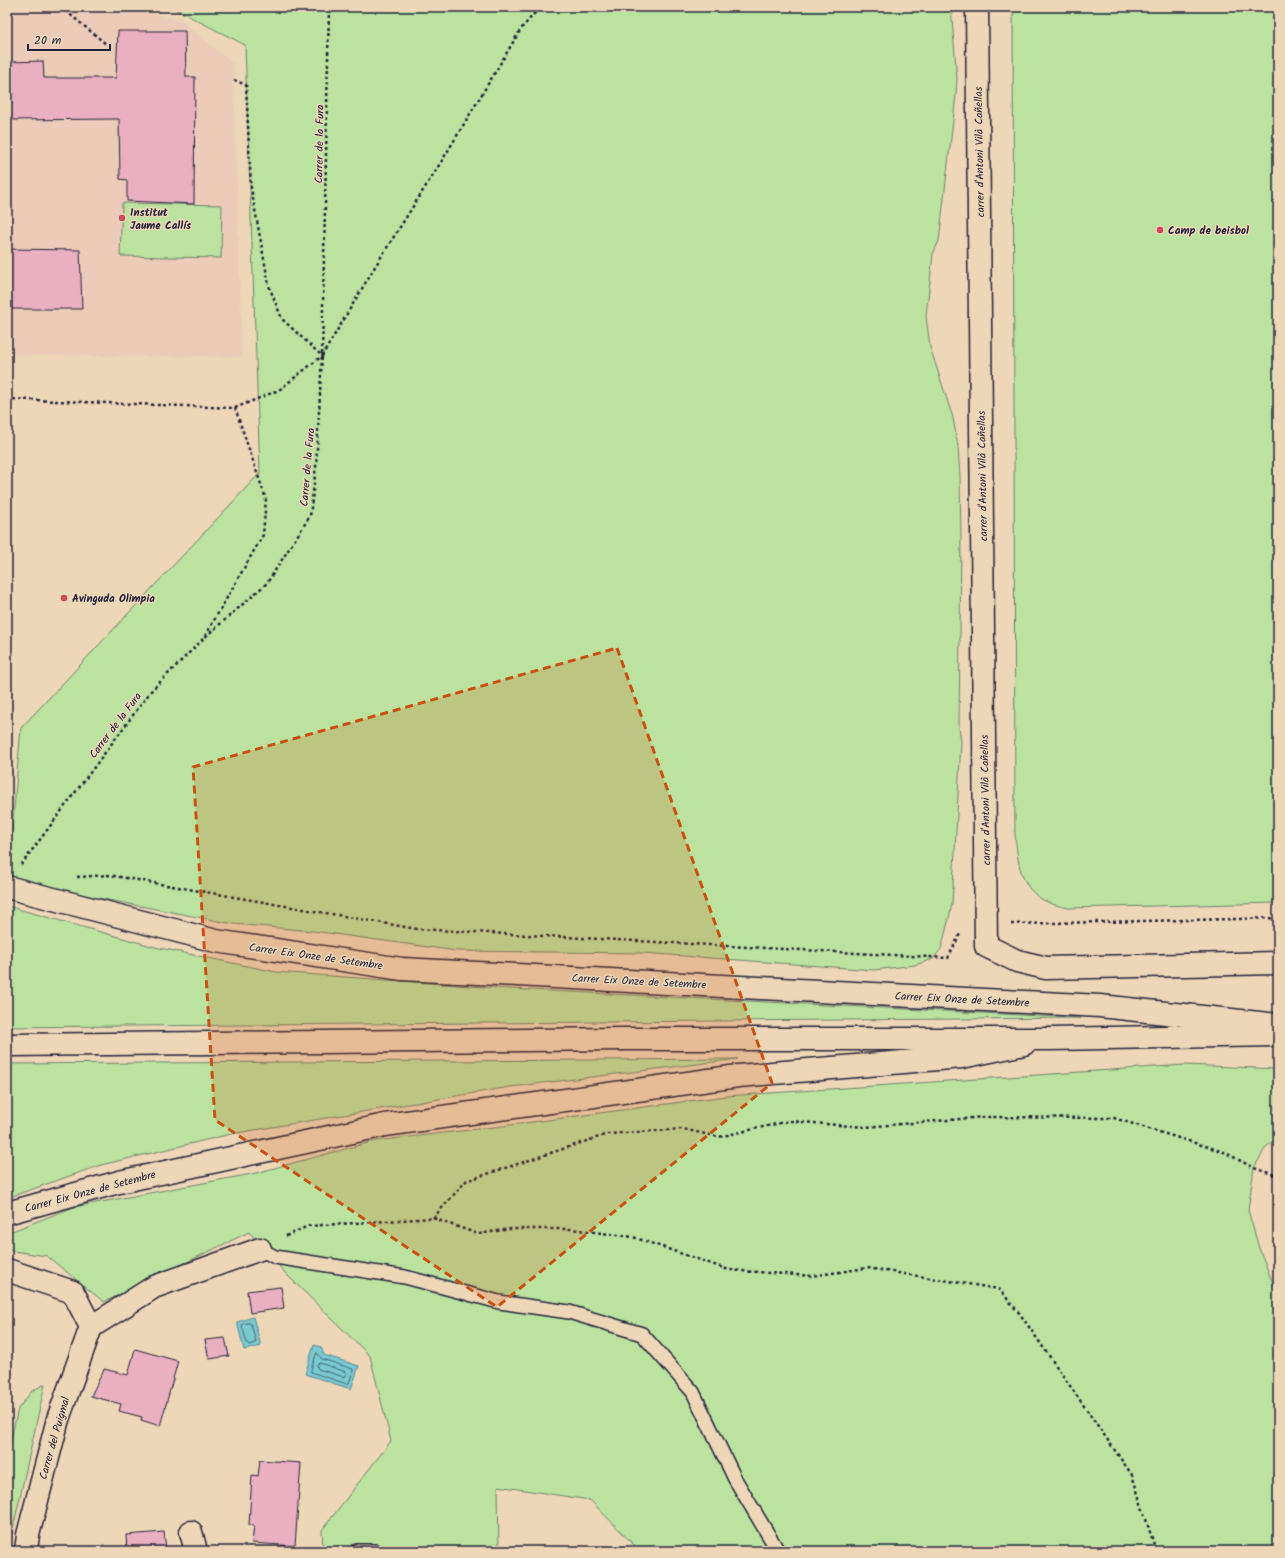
<svg xmlns="http://www.w3.org/2000/svg" width="1285" height="1558" font-family="Kalam,sans-serif">
<style>
.built{fill:#eccbb9}
.green{fill:#bbe39f;stroke:#6e826d}
.water{fill:#79cad0;stroke:#568794}
.lines{fill:none;stroke-linecap:round;stroke-linejoin:round}
.shore{stroke:#456577;stroke-width:1}
.building{fill:#eab0c1;stroke:#22223b}
.service-casing{stroke:#22223b;stroke-width:16}
.minor-casing{stroke:#22223b;stroke-width:25}
.tertiary-casing{stroke:#22223b;stroke-width:25}
.path{stroke:#22223b;stroke-width:2.5;stroke-dasharray:3 3;stroke-linecap:butt}
.service{stroke:#edd7b6;stroke-width:13}
.minor{stroke:#edd7b6;stroke-width:22}
.tertiary{stroke:#edd7b6;stroke-width:22}
.marked{fill:#ca5113;fill-opacity:0.2;stroke:#ca5113;stroke-width:3;stroke-dasharray:8 5;stroke-linejoin:round}
.poi-dot{fill:#d1495b;stroke:#edd7b6;stroke-width:1.5}
.labels{text-anchor:middle;stroke-width:3;stroke-linejoin:round;paint-order:stroke}
.street-label{font-size:11px;fill:#22223b;stroke:#edd7b6}
.poi-label{font-size:11px;font-weight:bold;fill:#22223b;stroke:#edd7b6;text-anchor:start}
</style>
<rect width="100%" height="100%" fill="#edd7b6"/>
<filter id="ink" filterUnits="userSpaceOnUse"><feTurbulence type="fractalNoise" baseFrequency=".025" numOctaves="2"/><feDisplacementMap in="SourceGraphic" scale="8" xChannelSelector="R" yChannelSelector="G"/><feConvolveMatrix kernelMatrix="1 2 1 2 8 2 1 2 1" color-interpolation-filters="sRGB"/></filter>
<g filter="url(#ink)">
<path class="built" d="M7 7H125L182 21 233 64 242 357 7 355Z"/>
<path class="green" d="M171 7H951L957 79 956 95 939 241 933 254 926 316 930 347 953 418 958 446 960 476 961 537 959 727 961 742 952 904 949 918 941 949 933 959 915 965 874 970 643 953 457 951 313 931 234 924 93 897 8 877 21 728 260 473 245 45Z
M1013 7H1278V903L1068 908C1061 906 1053 905 1047 902 1019 889 1018 861 1015 835Z
M122 203 222 205 221 258 120 256Z
M7 906 155 947 276 972 511 989 1080 1018 7 1027Z
M738 1059 510 1087 231 1134 101 1165 7 1198V1064Z
M1185 1065 1278 1069V1137L1266 1147 1254 1168 1248 1210 1259 1248 1278 1296V1470L1275 1473 1278 1477V1551H640L590 1500 498 1486 499 1551H323L322 1530 391 1441 370 1356 287 1275 249 1232 104 1302 47 1256 7 1250V1233L74 1207 252 1174 375 1141 503 1126 726 1096Z
M45 1384 8 1551H7V1456L18 1409 32 1391Z"/>
<path class="water" d="M253 1317 261 1346 244 1350 237 1322Z
M314 1345 321 1347 324 1355 359 1366 351 1389 305 1374Z"/>
<g class="lines">
<path class="shore" d="M249 1323 251 1324 256 1342 254 1343 249 1345 247 1343 242 1326 243 1324Z
M317 1353 322 1359 353 1369V1371L349 1383 347 1384 311 1372V1370Z
M320 1363 346 1372V1376L344 1377 318 1369 317 1365Z"/>
</g>
<path class="building" d="M118 31H185L186 77H195L194 204 127 201V180L120 179 119 119 7 120V62L43 61 44 78H116Z
M7 249 80 250 82 309H7Z
M281 1287 284 1308 250 1313 247 1291Z
M225 1338 229 1356 209 1359 205 1340Z
M135 1349 178 1361 160 1426 141 1420 142 1417 119 1411 121 1404 91 1396 104 1369 128 1375Z
M260 1460 301 1463 295 1546 252 1543 254 1525H249L252 1475 258 1476Z
M164 1532 166 1549H174V1551H127L126 1535Z"/>
<g class="lines">
<defs>
<path id="service" d="M260 1249 275 1257 405 1277 499 1302 569 1312 642 1334 693 1392 735 1479 778 1551
M357 1551H375"/>
<path id="minor" d="M977 7 986 946 1017 961 1046 968 1278 963
M7 887 216 941 402 969 1100 1006 1278 1025
M7 1213 119 1182 385 1125 738 1076 962 1057 1024 1044
M7 1270 73 1292 91 1327
M191 1532 196 1551
M26 1551 28 1535 58 1419 91 1327 154 1287 260 1249"/>
<path id="tertiary" d="M7 1045 621 1039H1050L1278 1035"/>
</defs>
<use href="#service" class="service-casing"/>
<use href="#minor" class="minor-casing"/>
<use href="#tertiary" class="tertiary-casing"/>
<path class="path" d="M61 7 106 44
M234 80 246 85 251 188 269 286 282 319 322 356
M7 399 235 408 279 390 322 356 376 265 443 159 521 29 540 7
M205 636 263 535 266 499 235 408
M21 865 151 691 203 639 267 583 310 516 316 467 322 356 329 7
M77 877 109 875 417 929 948 958 960 934
M1011 924 1278 918
M433 1218 466 1181 608 1134 683 1129 719 1137 789 1121 864 1127 985 1117 1114 1118 1224 1152 1254 1168 1278 1176
M286 1236 308 1226 433 1218 478 1234 510 1229H571L633 1237 729 1270 811 1276 867 1268 999 1289 1020 1314 1132 1475 1156 1551"/>
<use href="#service" class="service"/>
<use href="#minor" class="minor"/>
<use href="#tertiary" class="tertiary"/>
</g>
</g>
<path class="marked" d="M617 648 772 1083 497 1307 215 1120 193 767Z"/>
<g class="poi-dot">
<circle cx="122" cy="218" r="4"/>
<circle cx="1160" cy="230" r="4"/>
<circle cx="64" cy="598" r="4"/>
</g>
<g class="labels">
<g class="street-label">
<text transform="translate(319 144) rotate(-89)" y="4">Carrer de la Fura</text>
<text transform="translate(979 152) rotate(-91)" y="4">carrer d'Antoni Vilà Cañellas</text>
<text transform="translate(307 467) rotate(-85)" y="4">Carrer de la Fura</text>
<text transform="translate(982 476) rotate(-91)" y="4">carrer d'Antoni Vilà Cañellas</text>
<text transform="translate(115 725) rotate(-53)" y="4">Carrer de la Fura</text>
<text transform="translate(985 800) rotate(-91)" y="4">carrer d'Antoni Vilà Cañellas</text>
<text transform="translate(316 956) rotate(8)" y="4">Carrer Eix Onze de Setembre</text>
<text transform="translate(639 981) rotate(3)" y="4">Carrer Eix Onze de Setembre</text>
<text transform="translate(962 999) rotate(3)" y="4">Carrer Eix Onze de Setembre</text>
<text transform="translate(90 1191) rotate(-15)" y="4">Carrer Eix Onze de Setembre</text>
<text transform="translate(54 1438) rotate(-74)" y="4">Carrer del Puigmal</text>
</g>
<g class="poi-label">
<text x="130" y="216">Institut<tspan x="130" dy="13">Jaume Callís</tspan></text>
<text x="1168" y="234">Camp de beisbol</text>
<text x="72" y="602">Avinguda Olimpia</text>
</g>
</g>
<rect width="1285" height="1558" fill="none" stroke="#edd7b6" stroke-width="24"/>
<rect x="12" y="12" width="1261" height="1534" fill="none" stroke="#22223b" stroke-width="1.5" filter="url(#ink)"/>
<path d="M28 44v6h82v-6" fill="none" stroke="#22223b" stroke-width="2"/>
<text x="34" y="44" font-size="12" fill="#22223b" stroke="#edd7b6" stroke-width="3" paint-order="stroke">20 m</text>
</svg>
